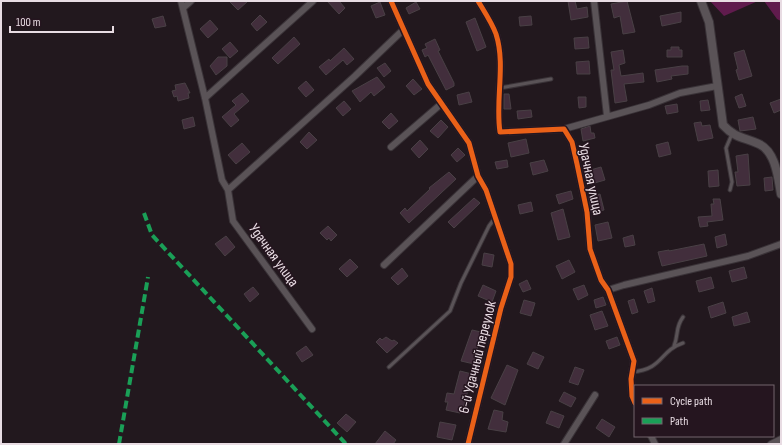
<svg xmlns="http://www.w3.org/2000/svg" width="782" height="445" font-family="'Sofia Sans Condensed',sans-serif">
<style>
.forest{fill:#601b4d}
.building{fill:#422e3c;stroke:#494045}
.lines{fill:none;stroke-linecap:round;stroke-linejoin:round}
.service-casing{stroke:#3a3338;stroke-width:5}
.minor-casing{stroke:#3a3338;stroke-width:8}
.tertiary-casing{stroke:#3a3338;stroke-width:10}
.service{stroke:#5a5357;stroke-width:3}
.minor{stroke:#5a5357;stroke-width:6}
.tertiary{stroke:#5a5357;stroke-width:8}
.quiet{stroke:#1a9f57;stroke-width:4;stroke-dasharray:8 4;stroke-linecap:butt}
.cycleway-casing{stroke:#25151f;stroke-width:8}
.cycleway{stroke:#ea6118;stroke-width:5}
.labels{text-anchor:middle;stroke-width:3;stroke-linejoin:round;paint-order:stroke}
.street-label{font-size:15px;fill:#e8dce3;stroke:#25151f}
</style>
<rect width="100%" height="100%" fill="#22181e"/>
<path class="forest" d="M710 1H758L724 16Z
M764 1H781V21L777 19Z"/>
<path class="building" d="M229 1H248L238 10Z
M327 1H339L345 8 339 14Z
M568 1H575L577 9 587 7 588 17 571 20Z
M627 1 635 32 623 34 620 16 614 18 611 4Z
M380 2 385 15 376 18 371 6Z
M416 2 420 9 409 14 406 8Z
M681 12V22L662 26 660 16Z
M260 15 267 22 257 31 251 24Z
M163 16 166 26 155 28 152 19Z
M531 16 532 25 520 26 519 17Z
M475 18 486 47 477 51 466 22Z
M210 20 218 29 208 38 200 29Z
M294 37 300 44 278 64 272 58Z
M588 37 589 48 575 49 574 38Z
M435 39 440 50 438 51 454 83V86L446 90 428 55 425 57 422 50 427 48 425 44Z
M230 42 238 51 230 58 222 49Z
M671 47H679V50H682V57H667V50H671Z
M344 48 354 59 347 65 343 60 326 75 319 67 329 59 330 61Z
M623 50 625 63 619 65 621 76 643 73 644 82 624 84 627 101 615 103 611 70H614L611 52Z
M744 50 752 76 739 80 736 70 738 69 734 53Z
M218 57H227V66L216 75 210 66Z
M589 61 590 74H577L576 62Z
M385 63 391 71 384 77 377 68Z
M682 66H688V74L671 76 672 79 657 82 655 70Z
M377 77 385 87 374 96 371 92 360 102 352 91Z
M413 79 422 89 414 95 406 86Z
M306 81 314 90 306 97 298 88Z
M185 83 190 93H188L189 98 178 101 177 96 174 97 172 91 176 90 175 85Z
M469 92 472 102 459 105 457 95Z
M242 93 249 101 234 114 239 120 231 127 222 117 236 105 232 101Z
M504 94H509L511 109H504Z
M742 94 746 106 739 108 735 97Z
M578 97H586V107L579 108Z
M781 99V110L774 113 770 103Z
M708 100 710 110 701 111 700 101Z
M344 101 351 109 343 116 336 108Z
M677 104 678 112 667 114 665 106Z
M531 110 532 117 518 119 517 111Z
M391 113 398 121 389 129 382 122Z
M193 117 195 126 184 129 182 120Z
M753 117 756 129 740 131 738 120Z
M441 120 448 127 438 138 430 131Z
M701 122 702 126 710 125 713 138 698 141 694 123Z
M590 126 591 133H594L595 138 583 141 581 129Z
M309 132 317 140 307 149 300 142Z
M526 139 529 153 511 157 508 143Z
M420 140 428 149 419 158 411 149Z
M668 142 671 154 659 157 656 145Z
M242 143 250 152 236 164 228 155Z
M458 148 465 155 457 162 451 155Z
M748 154 750 185 737 186 735 172H738L736 156Z
M507 160 508 167 497 169 495 162Z
M544 160 548 171 533 175 530 163Z
M601 167 605 180 591 184 587 171Z
M718 170 719 186 709 187 708 171Z
M449 172 456 179 409 223 400 213 405 208 407 211 430 189 429 188Z
M772 177 773 190 765 191 764 178Z
M571 191 573 199 559 204 556 195Z
M600 194 604 210 592 213 588 197Z
M474 198 480 203 454 228 448 222Z
M713 199H720L723 220 707 222 708 226 700 227 698 217 712 216 711 204H714Z
M531 202 533 211 520 214 518 205Z
M563 209 570 237 558 240 551 213Z
M608 222 612 238 598 241 595 225Z
M328 226 337 235 331 241 329 238 327 240 320 233Z
M725 234 727 245 717 248 715 237Z
M633 235 635 245 625 247 623 238Z
M226 236 235 247 225 256 215 244Z
M704 244 707 256 662 266 658 252 669 250V251Z
M484 253 494 255 492 267 482 265Z
M350 259 358 267 347 277 339 269Z
M569 260 575 272 562 279 556 266Z
M744 267 747 278 732 282 729 271Z
M402 268 408 276 398 285 391 278Z
M711 277 714 288 699 292 696 281Z
M527 280 531 289 523 292 519 284Z
M483 285 496 291 492 302 478 296Z
M584 285 588 295 578 300 573 289Z
M253 287 259 294 250 302 244 294Z
M652 288 655 301 648 303 644 291Z
M603 297 606 305 596 308 594 300Z
M634 299 638 312 632 314 628 301Z
M524 300 535 303 531 316 520 313Z
M723 302 726 313 711 318 708 307Z
M602 311 608 326 595 330 590 315Z
M747 312 750 322 734 326 732 317Z
M472 330 481 332 474 364 461 361Z
M386 337 392 341 394 340 398 343 387 353 376 342 380 338 382 340Z
M617 337 620 345 609 349 606 341Z
M306 346 313 355 302 362 296 353Z
M533 352 544 357 538 369 527 364Z
M507 365 518 370 505 405 491 398Z
M575 367 584 370 578 385 569 382Z
M460 371 472 374 463 410H460V413L446 410 448 402H445L447 393 454 394Z
M564 392 576 398 571 407 559 401Z
M494 410 503 412 502 420 508 422 506 432 488 429Z
M551 411 564 416 559 428 546 423Z
M346 414 356 422 347 432 337 423Z
M602 419 615 427 609 437 596 428Z
M440 422 456 425 452 440 437 437Z
M385 431 396 440 393 444H375Z"/>
<g class="lines">
<defs>
<path id="service" d="M500 88 551 79
M730 190 732 182 726 148 732 134
M674 346C679 333 675 328 683 317
M389 367 450 311 461 283 489 226 495 218
M632 372C664 369 659 351 683 343"/>
<path id="minor" d="M181 1 205 98 222 180 228 190 233 221 312 329
M391 1 428 84 469 143 478 176 486 190 511 264V277L501 308 468 444
M478 1C484 11 492 23 496 34 506 65 495 100 500 132L564 129 572 142 577 164 587 212 590 249 601 280 608 290 634 361 631 379 632 396 635 403
M594 1 607 116
M183 8 191 1
M205 98 313 1
M564 129 649 105 680 93 717 86
M391 147 441 104
M228 190 355 76 403 30
M384 265 478 176
M608 290 624 285 748 256 781 244
M651 436 655 444
M564 444 595 395
M771 444 781 439"/>
<path id="tertiary" d="M701 1 709 22 723 125C735 138 743 137 759 144 776 152 778 178 781 194"/>
</defs>
<use href="#service" class="service-casing"/>
<use href="#minor" class="minor-casing"/>
<use href="#tertiary" class="tertiary-casing"/>
<use href="#service" class="service"/>
<use href="#minor" class="minor"/>
<use href="#tertiary" class="tertiary"/>
<path class="quiet" d="M144 213 152 235 346 444
M119 444 148 277"/>
<defs>
<path id="cycleway" d="M391 1 428 84 469 143 478 176 486 190 511 264V277L501 308 468 444
M478 1C484 11 492 23 496 34 506 65 495 100 500 132L564 129 572 142 577 164 587 212 590 249 601 280 608 290 634 361 631 379 632 396 635 403"/>
</defs>
<use href="#cycleway" class="cycleway-casing"/>
<use href="#cycleway" class="cycleway"/>
</g>
<g class="labels">
<g class="street-label">
<text transform="translate(591 179) rotate(78)" y="5">Удачная улица</text>
<text transform="translate(274 255) rotate(54)" y="5">Удачная улица</text>
<text transform="translate(477 357) rotate(-76)" y="5">6-й Удачный переулок</text>
</g>
</g>
<rect width="782" height="445" fill="none" stroke="#e8dce3" stroke-width="4"/>
<rect x="634" y="385" width="140" height="52" fill="#25151f" stroke="#73656d"/>
<rect x="642" y="398" width="20" height="6" fill="#ea6118" stroke="#73656d"/>
<text x="670" y="405" font-size="12" fill="#e8dce3">Cycle path</text>
<rect x="642" y="418" width="20" height="6" fill="#1a9f57" stroke="#73656d"/>
<text x="670" y="425" font-size="12" fill="#e8dce3">Path</text>
<path d="M10 26v6h103v-6" fill="none" stroke="#e8dce3" stroke-width="2"/>
<text x="16" y="26" font-size="12" fill="#e8dce3" stroke="#25151f" stroke-width="3" paint-order="stroke">100 m</text>
</svg>
